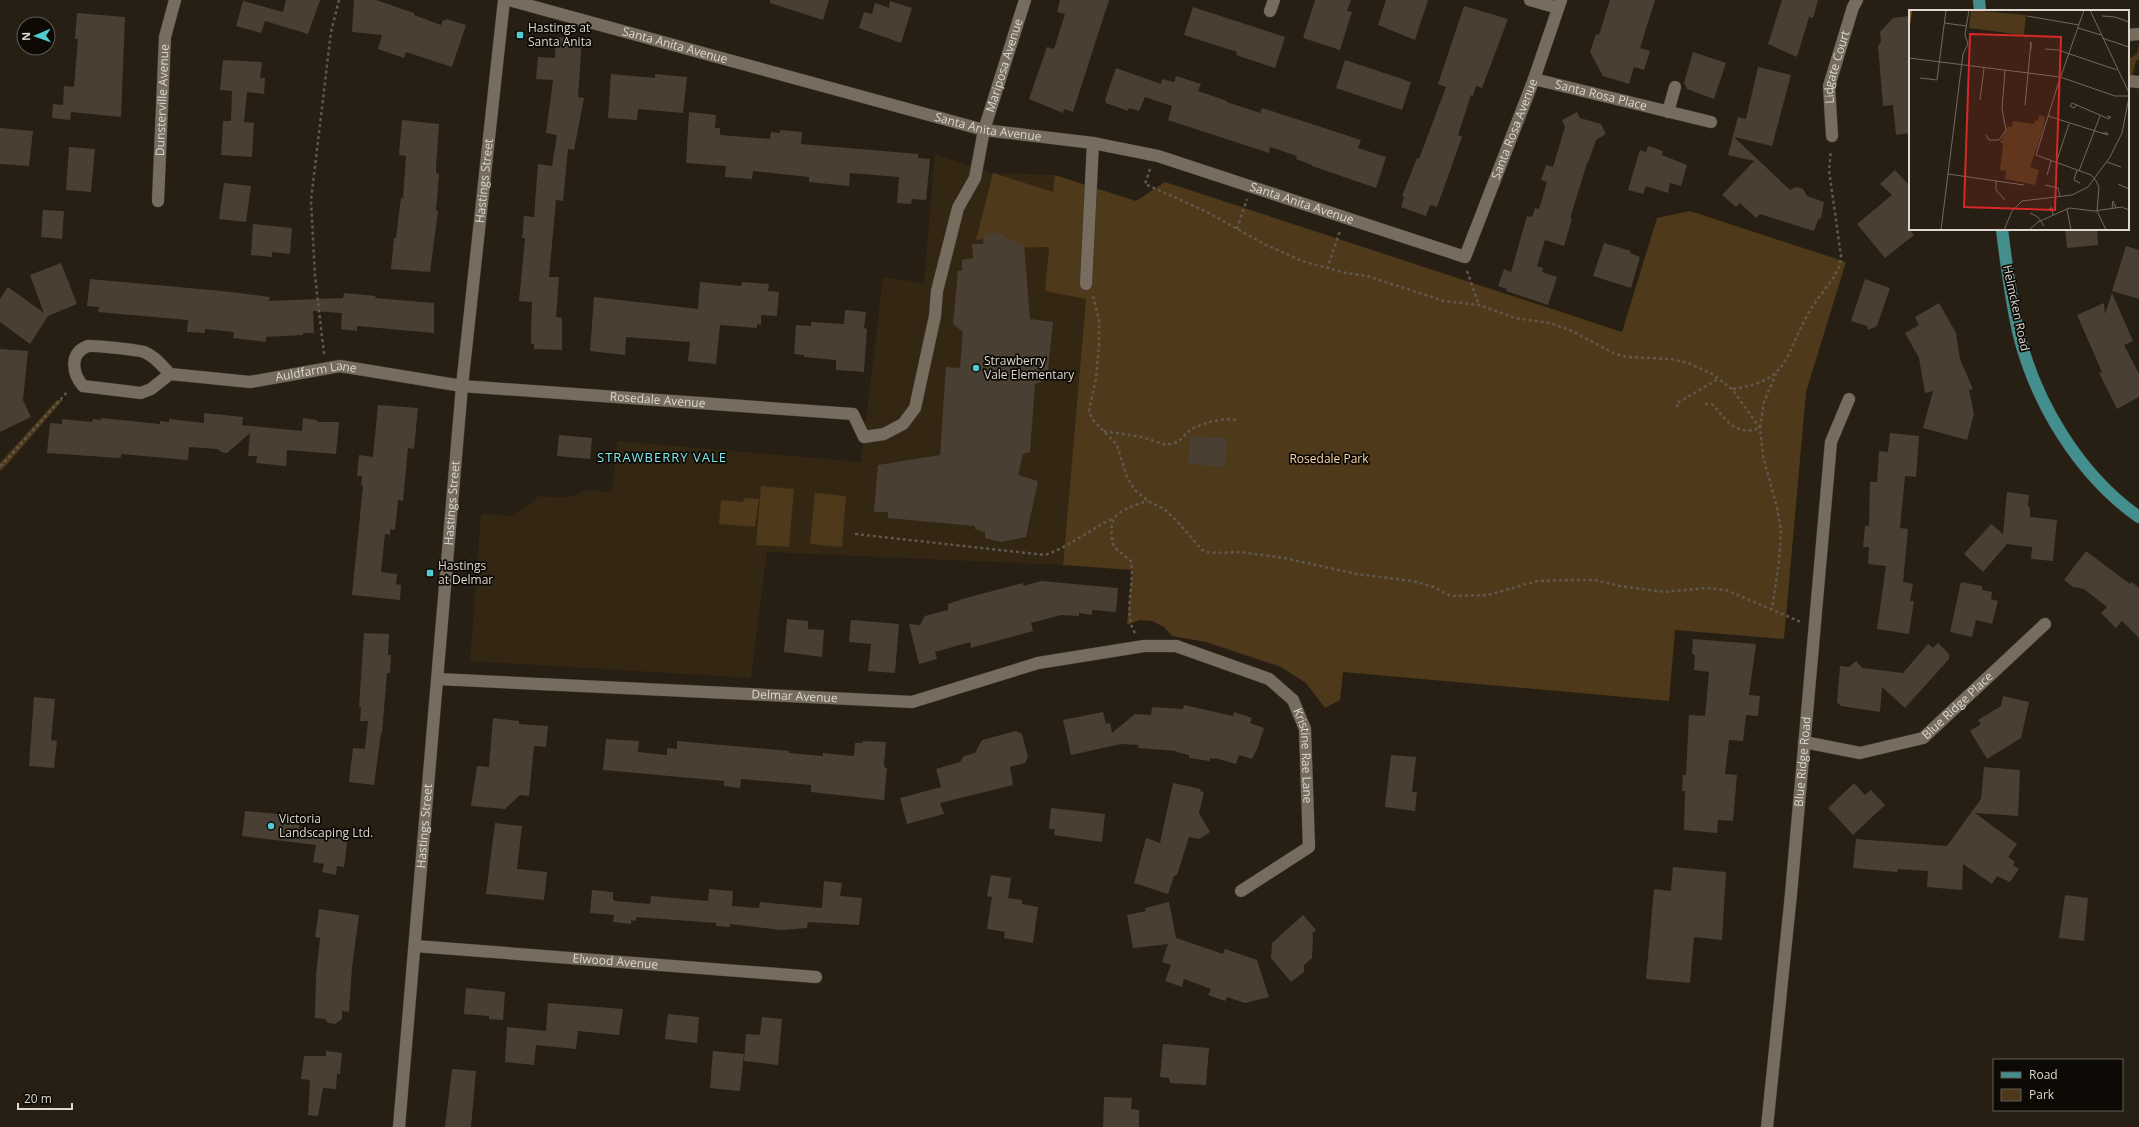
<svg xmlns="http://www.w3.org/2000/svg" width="2139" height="1127" font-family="'Open Sans',sans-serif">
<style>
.built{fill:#332714}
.green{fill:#4e391a}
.building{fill:#494033}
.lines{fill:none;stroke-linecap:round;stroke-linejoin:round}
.minor-casing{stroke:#413b33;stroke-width:13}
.major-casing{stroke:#413b33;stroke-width:13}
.path{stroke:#60584e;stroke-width:2.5;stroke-dasharray:3 3;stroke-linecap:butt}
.minor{stroke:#776d5f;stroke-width:12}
.major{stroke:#438f8d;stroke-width:12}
.poi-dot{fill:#52ccd1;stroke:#0d0a05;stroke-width:1.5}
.labels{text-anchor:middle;stroke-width:3.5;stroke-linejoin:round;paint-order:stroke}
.poi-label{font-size:12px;fill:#ded8d0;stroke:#0d0a05;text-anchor:start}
.street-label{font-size:12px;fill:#ded8d0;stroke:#0d0a05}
.park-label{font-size:12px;fill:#f9d8a9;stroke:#0d0a05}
.neighbourhood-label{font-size:13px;letter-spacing:1px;fill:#7de9ed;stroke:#0d0a05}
.inset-river{fill:none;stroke:#886428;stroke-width:2}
.inset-road{fill:none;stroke:#70695f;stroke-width:1}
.view{fill:#d62828;fill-opacity:0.15;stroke:#d62828;stroke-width:2}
.inset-edge{fill:none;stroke:#ded8d0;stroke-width:2}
</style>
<rect width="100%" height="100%" fill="#271f13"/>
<path class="built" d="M935 154 993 173 1055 175 1045 290 1086 299 1063 565 767 552 751 678 470 661 481 514 513 516 535 501 538 496 561 498 580 494 584 490 612 492 617 441 861 462 883 277 924 283Z"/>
<path class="green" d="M2139 44V59L2136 61 2132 77 2128 75V59L2137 54Z
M993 173 1053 192 1055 175 1136 201 1165 182 1622 332 1657 218 1690 211 1846 262 1806 392 1784 639 1675 630 1669 701 1343 672 1340 700 1325 708 1306 683 1281 667 1206 642 1172 636 1164 627 1152 621 1140 620 1127 625 1132 570 1063 565 1086 299 1045 291 1049 247 1008 248 1007 237 976 240Z
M57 400H63L2 470H0V463Z
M761 486 794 489 789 547 756 545Z
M815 493 846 496 842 547 810 544Z
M744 498 759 499 755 527 719 524 721 500 743 502Z"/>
<path class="building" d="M286 0H320L308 34 265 21 261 33 236 26 243 1 283 12Z
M354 0H376L414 13V15L441 25 443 20H446V19L466 25 452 67 406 52 404 58 378 49 382 35 352 32Z
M770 0H829L823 20 770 3Z
M1060 0H1109L1073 112 1064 109 1063 113 1029 99 1047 47 1054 49 1065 14 1057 12Z
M1315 0H1351L1347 11 1352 12 1340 50 1303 38Z
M1386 0H1428L1415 40 1378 25Z
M1610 0H1655L1640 48 1650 51 1644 70 1634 67 1629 84 1603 76 1590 52 1596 34 1599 35Z
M1782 0H1818L1813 18 1809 17 1797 57 1768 44Z
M890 1 912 8 901 43 859 28 864 12 872 14 875 3 889 8Z
M1464 6 1508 19 1482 88 1476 86 1473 96 1471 95 1458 135 1462 137 1437 207 1430 205 1426 216 1401 207 1404 197 1402 196 1417 158 1419 159 1446 87 1438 84Z
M1193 7 1285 37 1275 68 1236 55 1237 52 1184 35Z
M77 13 125 17 121 117 71 112 70 120 52 118 53 104 63 105 64 86 74 87 78 39H75Z
M1910 16V52L1908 53 1910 75V133L1896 135 1893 105 1883 106 1878 46 1881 42 1880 32 1893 18Z
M556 37 582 39 578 97 584 98 574 150 568 149 563 201 556 200 549 277H559L556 317 562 318V350L534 349V344H531V330L532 302 519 301 525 238H522L524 216 534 217 538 164 552 166 557 135 546 133 553 80 536 79 538 57 555 58Z
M1693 52 1726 63 1714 99 1687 89 1684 83Z
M223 60 262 62 260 78H265L264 94 247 92 244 122 254 123 252 157 221 155 223 121H231L232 91 220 90Z
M1345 60 1411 82 1402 110 1336 88Z
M1758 67 1791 75 1772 146 1734 137 1790 190 1796 187 1803 189 1807 196 1824 202 1821 218 1818 220 1814 231 1760 214 1756 218 1740 203 1736 207 1722 195 1754 161 1728 155 1738 117 1746 119Z
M1116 68 1161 84 1162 79 1174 82 1176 76 1201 84 1198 91 1227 101V102L1260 113 1262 108 1361 140 1358 148 1386 157 1376 188 1312 166V165L1296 159 1297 156 1270 147 1269 153 1168 120 1172 106 1145 97 1139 111 1129 108 1128 111 1106 103 1105 100Z
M611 74 655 78V74L687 77 683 113 638 109 637 120 608 118Z
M689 112 716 115 715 128H720V135L770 139 771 132 780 133V130L802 132 801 144 918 154V158L930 159 926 200 912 199 911 204 897 203 899 177 850 173 849 186 809 182V177L753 171 752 179 725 177 726 166 686 163Z
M1577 112 1580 118 1601 124 1606 134 1596 140 1588 163H1587L1570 219H1572L1564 246 1545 240 1537 266 1543 268 1542 272 1557 277 1548 305 1506 291 1507 289 1498 286 1504 269 1511 272 1527 216 1532 217 1535 208 1539 209 1547 182 1541 180 1546 165 1553 167 1565 127 1562 120Z
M402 120 439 124 436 166V173L439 174 436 211H438L430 272 391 269 394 238H396L401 198H403L406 156 399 155Z
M0 128 33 131 29 166 0 164Z
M1648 146 1663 151 1662 155 1687 165 1681 186 1670 183 1668 193 1646 186 1643 194 1628 190 1640 150 1646 152Z
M69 147 95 149 91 192 66 190Z
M1895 170 1910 186V230L1914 235 1885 258 1857 224 1892 195 1880 184Z
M224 183 251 186 246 222 219 219Z
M43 210 64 211 62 239 41 237Z
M253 224 292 228 290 254 272 252V257L251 255Z
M2065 229H2097L2098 245 2067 248Z
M985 233H1001L1002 236 1024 245 1030 319 1053 322 1047 380 1035 384 1030 452 1023 454 1018 475 1038 481 1026 537 1001 542 985 538V532L975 529V526L888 518V512H874L878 465 940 455 946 367 960 368 963 332 953 324 958 271H962V260L973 258 972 244H983Z
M1604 243 1631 251 1630 253 1640 257 1631 288 1593 276Z
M2126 246 2139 250V299L2112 291Z
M61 263 77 304 48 316 30 344 0 322V299L8 287 44 313 30 275Z
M90 279 222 291 270 297 269 301 343 298 344 293 376 296 375 298 434 303V333L357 326V331L341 329 342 313 313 311 314 333H303V335L266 337V342L233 338 234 332 205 329V333L187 332 188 320 98 312 99 307 87 306Z
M1865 279 1890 288 1877 326 1868 330 1867 326 1851 321Z
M700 282 741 286 742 282 769 284 768 291 779 292 777 316 761 315V325L757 324V328L720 325 716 364 688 361 690 342 626 337 625 355 590 351 594 297 698 309Z
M2112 293 2133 341 2124 345 2139 374V397L2117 409 2099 373 2102 372 2077 315 2104 303 2105 314Z
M1939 303 1956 333 1960 359 1973 389 1969 390 1974 414 1967 440 1923 428 1933 391 1925 393 1919 358 1905 333 1919 325 1915 317Z
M845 310 866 312 864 328 867 329 864 372 836 370V360L804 357V355L794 354 796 325 811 326V322L844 324Z
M0 349 28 351 23 400 31 417 0 432Z
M378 405 418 408 414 449 408 448 403 501 398 500 395 530 390 529V535L385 534 381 572 397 574 396 584 401 585 400 600 352 595 363 486 361 485 362 476H357L359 455 373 457Z
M204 413 243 417 242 425 302 431 303 418 317 420V422H339L336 454 287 450 286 466 256 463 257 456H248L250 433 227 453 221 452 218 449 189 447 188 460 121 454V457L119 458 47 453 50 423 62 424V419L92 422 93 419 101 420V418L160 424V421L169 422V419L204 423Z
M1890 433 1919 436 1916 477 1905 476 1900 528 1908 529 1903 582 1913 584 1910 601H1914L1909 634 1877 629 1886 566 1868 564 1869 547H1863L1865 526H1869L1870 482H1877L1879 451 1888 452Z
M559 435 592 438 590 459 557 456Z
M1190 436 1227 438 1225 467 1188 464Z
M2007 492 2029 495 2028 507H2030V517L2057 520 2053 561 2031 559 2032 547 2007 544 1983 572 1964 554 1991 524 2003 534Z
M2086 551 2130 584 2132 582 2139 588V638L2122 621 2116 628 2101 613 2107 607 2084 589 2073 587 2064 580Z
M1041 581 1118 588 1116 612 1092 610V615L1079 613V616L1061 615 1031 623 1033 631 971 648 970 642 935 652 937 659 919 664 909 624 920 625 925 616 948 610V604L966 598 1023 583V586Z
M1961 582 1982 586V590L1992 592 1991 599 1998 601 1992 624 1976 620 1972 637 1950 632Z
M787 619 808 621V629L824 630 822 657 784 652Z
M851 620 899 624 895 673 868 671 871 644 849 642Z
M364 633 389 634 388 655H391L390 673H387L382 733H381L374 785 349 782 353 748 365 749 368 721H360L361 707H359Z
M1693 639 1756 644 1749 695 1760 696 1758 716 1746 715 1743 741 1729 740 1725 774 1737 775 1733 821 1718 820 1717 833 1684 830 1685 791H1682L1683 775H1686L1689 715 1705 716 1709 672 1694 670 1695 655 1692 654Z
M1938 643 1949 654V659L1905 708 1882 687 1880 712 1841 706 1837 702 1840 666 1849 667 1856 661 1862 668 1903 673 1928 644 1933 648Z
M2003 696 2029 702 2021 738 1987 759 1970 731 1981 724 1978 720 2001 706Z
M34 697 55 699 51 740 57 741 54 768 29 766Z
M1184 705 1233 716 1234 712 1252 718 1250 723 1264 728 1257 749 1252 759 1239 755 1236 764 1215 758V759L1210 758V761L1189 758V755L1176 752V751L1138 748 1139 745 1121 744 1071 755 1063 720 1103 712 1106 724 1110 723 1112 733 1135 714 1151 715 1152 707 1183 709Z
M493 718 519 721V724L548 726 546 747 534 746 529 796 520 795 505 809 471 806 477 766 489 767Z
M1016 731 1022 734 1028 757 1025 763 1010 767 1013 785 940 803 944 814 907 824 900 798 941 787 936 769 960 762 964 756 975 753 982 740Z
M606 739 639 741 638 752 667 755V748L677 749V741L789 751V753L823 756V753L854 756 855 743H862L863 741 886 742 884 764 885 768H887L884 800 811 792V785L741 779 740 788 724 786V781L603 770Z
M1391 755 1416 757 1412 792H1417L1415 811 1385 807Z
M1984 767 2020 770 2018 816 1975 813 2017 844 2008 857 2015 862 2013 865 2019 869 2010 882 1997 876 1992 884 1963 864 1962 890 1927 887 1928 871 1898 869 1897 872 1853 868 1856 839 1947 846 1981 799Z
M1173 783 1201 789 1200 791 1204 792 1199 813 1210 832 1199 839 1189 837 1177 875 1174 876 1168 894 1134 883 1146 838 1160 843Z
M1854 783 1865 795 1871 790 1885 805 1853 835 1828 808Z
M1051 808 1105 814 1102 842 1054 835 1055 829H1049Z
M245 811 300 816 299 829 348 837 344 867 337 866 336 875 322 872 324 864 313 862 316 845 242 836Z
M495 823 522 826 517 869 547 872 544 900 486 894Z
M1673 867 1726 872 1722 940 1694 937 1690 983 1646 979 1654 889 1671 891Z
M991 875 1011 878 1008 898 1022 900V904L1038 907 1033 943 1004 938 1005 932 987 929 992 897 987 896Z
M824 881 842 883 840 896 862 898 859 925 808 922 807 928 781 930 730 924V927L716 926V923L636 917V921L631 920V924L613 922 614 915 590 913 592 890 613 892V899L615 901 650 904 651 896 708 901 709 889 733 891 732 906 759 908 760 902 822 908Z
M2065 895 2088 898 2084 941 2059 938Z
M1169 902 1176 938 1223 954 1225 949 1257 960 1269 997 1245 1003 1227 997 1225 1001 1208 995 1211 989 1184 979 1182 987 1165 981 1171 965 1162 962 1168 944 1133 948 1127 915 1146 911 1145 908Z
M319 909 359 915 352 967 349 1012 342 1011V1019L335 1024 328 1023 325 1019 315 1018 316 975 320 938 315 937Z
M1303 915 1316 930 1312 934 1313 936 1312 958 1304 965V972L1291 982 1271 958 1272 943Z
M466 988 505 992 503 1020 489 1019V1016L464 1014Z
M548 1003 623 1009 619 1035 578 1031 576 1049 536 1045 534 1065 505 1062 507 1027 546 1031Z
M668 1014 699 1017 697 1043 665 1039Z
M762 1017 782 1019 778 1065 744 1061 746 1034 760 1035Z
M1163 1044 1209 1048 1206 1085 1170 1083 1169 1078 1160 1077Z
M326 1051 342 1053 340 1074H337L336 1089 323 1088 318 1116 308 1115 310 1080 301 1079 304 1056H326Z
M713 1051 744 1054 740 1091 710 1088Z
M452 1069 476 1071 471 1127H445Z
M1104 1097 1132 1098 1131 1109 1139 1110V1127H1103Z"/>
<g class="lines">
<defs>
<g id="minor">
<path id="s1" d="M509 0 984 130 1093 143 1158 156 1465 257 1534 79 1561 0"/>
<path d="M1530 0 1558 8"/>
<path d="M1270 11 1274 0"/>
<path d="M2128 35 2139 34"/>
<path id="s2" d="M1534 79 1711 122"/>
<path d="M2128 81 2139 82"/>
<path d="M1668 112 1675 87"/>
<path id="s3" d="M1832 136 1829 86 1853 7 1857 0"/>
<path id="s4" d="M158 201 165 37 175 0"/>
<path d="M1086 284 1093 143"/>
<path id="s5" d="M170 374 151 389 141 393 83 386C72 373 69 353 88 346 93 345 138 350 144 352 155 356 162 366 170 374L250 382 340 366 462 386 853 414 864 437 884 434 903 424 915 408 935 316 937 291 958 208 975 178 984 130 1025 0"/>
<path id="s6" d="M438 679 912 702 1038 663 1144 646H1176L1269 679 1293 700 1305 729 1309 847 1241 891"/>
<path id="s7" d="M1804 742 1860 753 1923 738 2045 624"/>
<path id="s8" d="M415 946 816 977"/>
<path id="s9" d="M399 1127 462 386 504 0"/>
<path id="s10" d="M1767 1127 1791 894 1831 442 1849 399"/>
</g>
<path id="major" d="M1979 0 1980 11
M2002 229C2006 263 2011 298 2018 331 2035 402 2079 475 2139 517"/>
</defs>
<use href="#minor" class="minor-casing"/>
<use href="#major" class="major-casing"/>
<path class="path" d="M1150 169 1145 184 1207 212 1264 244 1302 261 1346 273 1367 276 1444 301 1479 305 1515 318 1550 323 1572 331 1615 354 1628 357 1669 359 1686 362 1712 374 1732 389 1760 428 1763 456 1777 508 1781 530 1779 561 1772 609
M1237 229 1247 199
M1327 269 1340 231
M1467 271 1479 305
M1093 296 1099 320V345L1096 379 1089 410 1092 419 1117 445 1127 477 1135 490 1148 501 1164 509 1177 521 1202 550 1211 553 1241 552 1284 558 1357 574 1412 581 1434 587 1450 596 1488 595 1537 581 1570 580H1595L1619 586 1665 592 1705 588 1726 590 1801 622
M324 354 315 276 311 200 331 32 339 0
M1733 389C1791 380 1784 356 1808 314 1817 297 1832 283 1840 265L1841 256 1829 170 1831 150
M1705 404H1712C1728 421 1734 436 1760 428L1764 402 1776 374
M1678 407 1676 404 1718 379
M1104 431 1142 437 1166 445 1178 442 1191 429 1209 422 1226 419 1238 420
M0 466 2 465 68 391
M855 534 1045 555C1071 546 1090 529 1114 518
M1135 633C1123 614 1135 582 1131 561L1114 547C1105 514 1120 510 1148 501"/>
<use href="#minor" class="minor"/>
<use href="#major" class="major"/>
</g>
<g class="poi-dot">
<rect x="516" y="31" width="8" height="8" rx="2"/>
<circle cx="976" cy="368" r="4"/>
<rect x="426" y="569" width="8" height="8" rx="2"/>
<circle cx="271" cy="826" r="4"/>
</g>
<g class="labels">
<g class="poi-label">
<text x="528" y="32">Hastings at<tspan x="528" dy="14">Santa Anita</tspan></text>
<text x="984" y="365">Strawberry<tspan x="984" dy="14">Vale Elementary</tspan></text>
<text x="438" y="570">Hastings<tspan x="438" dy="14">at Delmar</tspan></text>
<text x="279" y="823">Victoria<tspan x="279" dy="14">Landscaping Ltd.</tspan></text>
</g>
<g class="street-label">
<text dy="4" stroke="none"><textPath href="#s1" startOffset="172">Santa Anita Avenue</textPath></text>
<text dy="4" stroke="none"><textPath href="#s5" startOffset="1363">Mariposa Avenue</textPath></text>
<text dy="4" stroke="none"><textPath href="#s3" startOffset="70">Lidgate Court</textPath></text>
<text dy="4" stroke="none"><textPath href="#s2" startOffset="69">Santa Rosa Place</textPath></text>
<text dy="4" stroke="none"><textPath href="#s4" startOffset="101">Dunsterville Avenue</textPath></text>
<text dy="4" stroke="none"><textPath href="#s1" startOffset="496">Santa Anita Avenue</textPath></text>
<text dy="4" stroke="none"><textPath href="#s1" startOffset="1129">Santa Rosa Avenue</textPath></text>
<text dy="4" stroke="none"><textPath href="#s9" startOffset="950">Hastings Street</textPath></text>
<text dy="4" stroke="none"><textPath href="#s1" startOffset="820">Santa Anita Avenue</textPath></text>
<text transform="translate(2016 308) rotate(78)" y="4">Helmcken Road</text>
<text dy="4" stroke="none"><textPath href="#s5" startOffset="380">Auldfarm Lane</textPath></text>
<text dy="4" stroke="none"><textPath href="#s5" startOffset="724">Rosedale Avenue</textPath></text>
<text dy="4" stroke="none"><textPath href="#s9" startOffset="626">Hastings Street</textPath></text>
<text dy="4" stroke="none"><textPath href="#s6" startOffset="357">Delmar Avenue</textPath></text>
<text dy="4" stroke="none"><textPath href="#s7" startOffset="169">Blue Ridge Place</textPath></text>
<text dy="4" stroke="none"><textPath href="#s6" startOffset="934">Kristine Rae Lane</textPath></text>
<text dy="4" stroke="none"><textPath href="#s10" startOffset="367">Blue Ridge Road</textPath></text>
<text dy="4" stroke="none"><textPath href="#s9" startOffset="302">Hastings Street</textPath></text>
<text dy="4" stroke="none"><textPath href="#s8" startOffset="201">Elwood Avenue</textPath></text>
</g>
<g class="park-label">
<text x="1329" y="463">Rosedale Park</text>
</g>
<g class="neighbourhood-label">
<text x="662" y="462">STRAWBERRY VALE</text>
</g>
</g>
<g transform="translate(1909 10)">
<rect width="220" height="220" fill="#271f13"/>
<path d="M62 0 117 5 115 25 120 31 114 25 60 18ZM130 105 136 107 134 120 121 157 130 160 126 175 96 169 97 161 91 160 94 134 91 132 99 116 103 117 104 111 125 114 126 110 129 111Z" fill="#4e391a"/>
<path class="inset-river" d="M0 15 2 0"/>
<path class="inset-road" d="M181 0 220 83M118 6 170 15M193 6 206 7 220 12M35 13 58 16M169 18 192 25M193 28 220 37M136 39 149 40 208 60M0 48 151 67 206 86H220M152 66 175 0M11 68 28 70 37 0M151 68 127 145 182 165 186 169 190 177 188 201 197 220M71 90 75 58M116 95 122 32V39M168 95 165 98 161 96 163 93 200 109 202 107 198 106M139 106 199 125 198 123H194M77 125 80 130H90L97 120 93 99 96 60M198 152 212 157M147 153 160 114M168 160 165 170 171 173M170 161 191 106M39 164 115 175M138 165 142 151M87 171V180L96 190M209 174 220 179M136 175 149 178 151 187M203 199 204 191 207 198M143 201 140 200 141 198H143L144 205M121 203 129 207 135 216M32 220 54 44 59 34 56 25 60 0M95 220 103 201 113 191 163 185 179 177 201 147 213 123 220 87M120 220 129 212 158 199M162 220 158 199 161 198 185 201 213 197 220 200"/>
<path class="view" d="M61 24 152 27 146 200 55 197Z"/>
<rect width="220" height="220" class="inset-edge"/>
</g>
<rect x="1993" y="1059" width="130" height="52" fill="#0d0a05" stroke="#615c56"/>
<rect x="2001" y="1072" width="20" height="6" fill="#438f8d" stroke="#615c56"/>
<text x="2029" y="1079" font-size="12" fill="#ded8d0">Road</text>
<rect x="2001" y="1089" width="20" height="12" fill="#4e391a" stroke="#615c56"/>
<text x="2029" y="1099" font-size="12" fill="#ded8d0">Park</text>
<g transform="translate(36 36) rotate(268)"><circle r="19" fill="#0d0a05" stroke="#615c56"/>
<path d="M0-3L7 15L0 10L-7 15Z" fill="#52ccd1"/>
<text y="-6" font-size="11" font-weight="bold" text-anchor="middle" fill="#ded8d0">N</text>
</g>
<path d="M18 1103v6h54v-6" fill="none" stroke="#ded8d0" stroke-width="2"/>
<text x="24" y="1103" font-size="12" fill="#ded8d0" stroke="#0d0a05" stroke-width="3" paint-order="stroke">20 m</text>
</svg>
